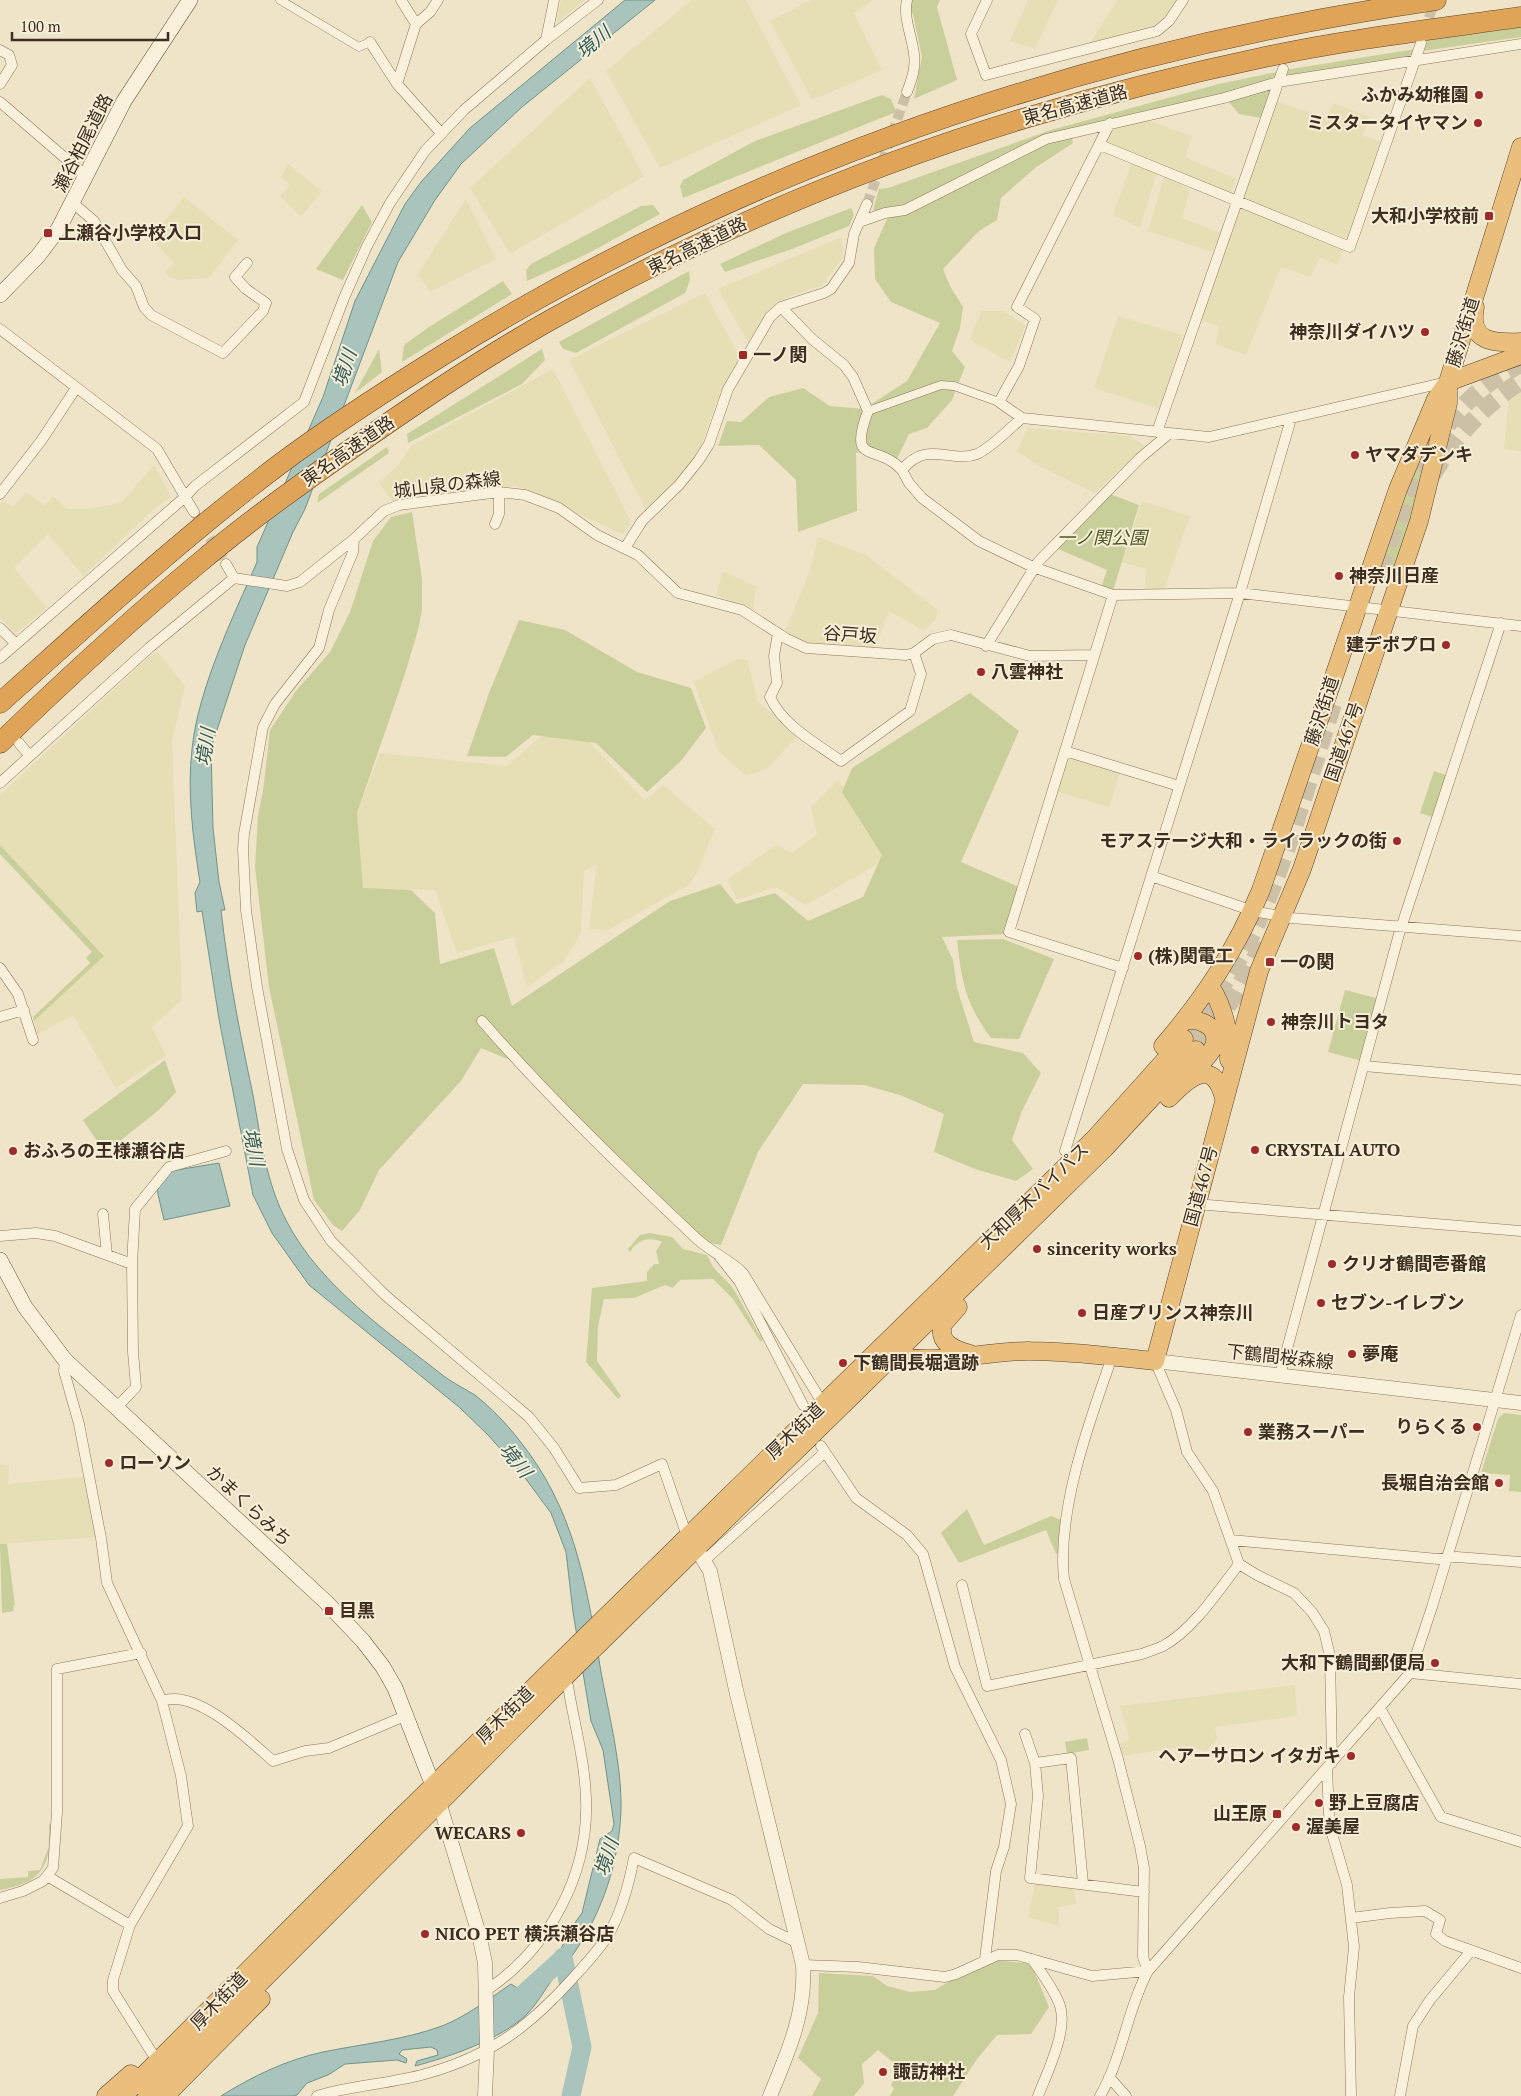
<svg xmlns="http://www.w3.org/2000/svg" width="1521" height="2096" font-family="'PT Serif','Noto Sans JP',serif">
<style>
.farmland{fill:#e6deb5}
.green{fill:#c9cf9b}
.water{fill:#a9c4bc;stroke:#6f938a}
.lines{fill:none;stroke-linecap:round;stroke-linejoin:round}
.river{stroke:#a9c4bc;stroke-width:19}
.minor-tunnel{stroke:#ccc0a6;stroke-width:10;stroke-dasharray:10 5;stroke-linecap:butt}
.trunk-tunnel{stroke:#ccc0a6;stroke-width:18;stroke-dasharray:18 9;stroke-linecap:butt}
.pedestrian-casing{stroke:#8d765c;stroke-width:9}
.minor-casing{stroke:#8d765c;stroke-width:11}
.tertiary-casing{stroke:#8d765c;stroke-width:15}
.secondary-casing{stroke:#6f573f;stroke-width:16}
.trunk-casing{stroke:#5b4430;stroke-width:19}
.motorway-casing{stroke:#5b4430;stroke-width:21}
.pedestrian{stroke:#faf1dc;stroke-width:8}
.minor{stroke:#faf1dc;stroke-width:10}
.tertiary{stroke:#faf1dc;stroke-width:14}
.secondary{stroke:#faf1dc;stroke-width:15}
.trunk{stroke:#eabe7c;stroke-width:18}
.motorway{stroke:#e0a458;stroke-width:20}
.poi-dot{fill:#9e2a2b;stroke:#f7eed8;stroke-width:2}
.labels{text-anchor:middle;stroke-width:4;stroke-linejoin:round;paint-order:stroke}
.poi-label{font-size:18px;font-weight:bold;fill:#3d2e20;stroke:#f7eed8;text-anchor:start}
.street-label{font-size:18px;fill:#3d2e20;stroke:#f7eed8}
.park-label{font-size:18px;font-style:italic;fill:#4d5a26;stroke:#f7eed8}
.water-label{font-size:19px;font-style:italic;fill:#2f5d5a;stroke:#f7eed8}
</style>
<rect width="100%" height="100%" fill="#f0e4c8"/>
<path class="farmland" d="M561 0H585L555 24Z
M692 0H746L801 105 660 168 606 71Z
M811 0H873L854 13 882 70 812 100 770 21Z
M1028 0H1058L1035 49 1010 41Z
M1117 0H1177L1167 16 1149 28 1089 45Z
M590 78 644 176 510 254 470 188Z
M1275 101 1326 118 1333 103 1370 117 1362 135 1381 142 1348 239 1244 198Z
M1147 120 1192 136 1185 157 1236 179 1231 193 1104 142 1111 127Z
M1132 162 1157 172 1140 228 1113 215Z
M288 164 322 191 301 217 280 196 290 185 281 177Z
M1164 177 1190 189 1182 218 1220 233 1212 252 1148 231Z
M184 197 238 240 209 278 179 280 171 278 164 272 174 263 151 238Z
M466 199 496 259 430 292 418 274Z
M1239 207 1345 247 1337 265 1320 257 1310 277 1281 267 1246 355 1216 344 1219 326 1200 320Z
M842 237 843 258 821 286 790 296 771 307 748 342 718 289Z
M705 293 740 357 718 398 701 446 683 474 646 510 569 360Z
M981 311H1003L1026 325 1010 362 970 340Z
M1118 316 1183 335 1160 409 1094 388Z
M553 369 631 522 623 534 516 486 392 501 379 483 400 463 411 446Z
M1521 387V451L1504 449 1509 394Z
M1028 428 1130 436 1145 446 1095 493 1039 466 1017 451Z
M154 465 171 497 154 509 83 576 48 534 14 568 47 608 15 634 0 617V503L3 500 13 507 26 492 45 506 53 496 67 509H87L121 503Z
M1142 501 1190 516 1164 589H1145L1146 569 1122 562Z
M818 537 866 555 938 610 935 620 924 631 889 611 875 648 800 643 785 631 809 573Z
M723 571 756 587 753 610 716 595Z
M158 652 185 686 172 741 182 1000 152 1027 166 1056 116 1088 73 1015 36 1035 34 1021 104 955 0 845V795L149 657Z
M737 659 747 660 758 702 798 735 768 768 746 776 718 750 694 682Z
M548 730 584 737 645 800 663 785 715 829 697 873 689 885 608 930 589 929 597 864 584 871 581 933 564 961 527 987 514 937 457 953 435 890 363 889 357 813 380 753 507 766Z
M1065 751 1120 772 1109 807 1055 791Z
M838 780 890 857 806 905 776 887 737 900 727 880 776 845 791 853 817 835 811 807Z
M0 1464 9 1466 8 1484 84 1477 97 1537 0 1544Z
M1295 1685 1297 1716 1215 1727 1217 1739 1206 1752 1187 1746 1123 1756 1120 1743 1130 1740 1120 1706Z
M1035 1884 1074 1887 1076 1904 1059 1907V1926L1028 1917Z"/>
<path class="green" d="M901 0H940L937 7 957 80 914 99 922 57 913 14Z
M1521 27V37L1422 51 1428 40Z
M1415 49 1409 57 1283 79 1285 70Z
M1277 72 1273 83 1046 139 1072 138 1073 143 1035 168 1001 198 997 220 979 231 943 269 950 286 963 307 960 328 952 351 965 367 952 400 927 428 909 434 895 463 856 452 857 511 798 532 796 480 759 445 718 446 727 421 741 422 769 397 803 388 830 406 864 409 907 381 940 323 891 302 875 279 874 248 888 217 885 213 873 210 879 189 888 188 1051 130 1219 84Z
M1278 82 1262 118 1239 114 1227 100Z
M882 95 891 99 896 112 683 198 680 186 683 180 755 141Z
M362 205 372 222 343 280 316 269Z
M653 205 660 214 587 254 527 281 526 270 531 264 641 206Z
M851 208 854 215 849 226 792 249 725 272 720 264 786 233Z
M689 271 690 280 685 293 576 353 563 349 559 342Z
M503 281 512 294 402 362 404 345 429 327Z
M379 349 382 372 355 393Z
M542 349 545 360 522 384 408 443 407 434Z
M1440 401 1422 489 1387 585 1369 580Z
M387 447 389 453 317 503 319 494Z
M1110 494 1139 505 1113 591 1101 588 1107 570 1056 548Z
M412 512 422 579V610L418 630 404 677 357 813 363 888 411 890 435 913 440 964 494 948 512 1006 670 901 720 884 736 904 775 893 808 921 863 897 882 855 842 792 852 768 970 693 1019 731 961 862 1019 887 1007 934 942 937 953 960 957 988 974 1042 1023 1053 1041 1073 1022 1111 1012 1140 1033 1169 1016 1181 975 1169 934 1152 944 1114 900 1095 864 1085 803 1084 758 1152 721 1245 700 1241 515 1062 481 1048 461 1081 379 1170 360 1210 342 1231 333 1225 314 1200 269 987 255 867 258 815 263 791 270 730 296 691 330 652 350 612 373 541 391 517Z
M519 620 565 630 637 672 691 688 706 728 680 762 647 792 596 743 533 735 506 757 467 756 489 693Z
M1434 771 1446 775 1432 817 1420 813Z
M0 845 104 956 34 1021 33 1017 90 963 86 958 92 952 0 854Z
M1003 939 1054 959 1019 1039 991 1038C965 1003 962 982 957 940Z
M1345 990 1380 999 1362 1061 1328 1052Z
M165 1060 176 1092 160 1109 105 1153 83 1120Z
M650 1233 672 1237 683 1249 707 1255 713 1267 733 1288 763 1341H760L733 1299 713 1279 680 1280 673 1288 665 1285 634 1298 604 1299 598 1326 597 1361 621 1396 618 1399 586 1362 592 1288 647 1281V1272L654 1264H659L656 1251 662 1242C649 1236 637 1240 630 1252L628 1249 640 1235Z
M1504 1413 1521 1415V1492L1509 1491 1510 1475 1481 1473 1498 1419Z
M967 1509 984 1545 1051 1516 1061 1520 1060 1552 1056 1554 1046 1530 959 1563 941 1533Z
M0 1544H7L15 1605 13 1606 14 1611 2 1613Z
M1087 1738 1089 1750 1067 1754 1065 1742Z
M51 1823C50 1865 45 1882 0 1890V1879L28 1877V1871L40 1870 49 1846V1825Z
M985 1959 1031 1964 1049 2007 1031 2034 997 2035 977 2059 953 2096H890L894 2089 891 2085 900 2068 878 2050 862 2064 864 2083 854 2096H812L821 2079 798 2058 818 2013 819 1973 873 1976 887 1986 910 1992 935 1990Z"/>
<path class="water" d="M625 0H655L522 107 461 164 435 200 398 262 305 509 293 532 245 645 211 748 213 828 219 882 225 910H221C228 973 240 1034 253 1095 261 1139 266 1183 287 1222 321 1287 389 1333 445 1377 455 1384 465 1389 475 1395 490 1407 507 1424 519 1440 574 1508 586 1582 600 1666 608 1712 622 1764 621 1810 619 1862 603 1911 574 1953 567 1963 559 1971 552 1980 544 1991 537 2004 527 2014 502 2039 449 2057 415 2066L417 2061 438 2055 437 2050 431 2047 402 2050 399 2054 407 2059 406 2063 397 2060 345 2064 328 2075 307 2083 297 2095 293 2096H221C253 2076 286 2060 323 2052 362 2044 404 2040 442 2026 467 2016 489 1999 511 1984L519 1989 532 1992 556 1960 569 1931 582 1913 600 1839 612 1831 614 1824 603 1750 591 1721 573 1612 566 1552 551 1513 520 1471 488 1435 459 1407 309 1285 272 1233 253 1195 219 1019 202 911 197 912 195 893 200 882C193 839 187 792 192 749 198 689 233 617 257 562V547L323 397 355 301 405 204 421 182 470 128Z
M219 1163 230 1206 164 1220 157 1190 171 1171Z"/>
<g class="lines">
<path class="river" d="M563 1957 582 2047 571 2096
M508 2008 562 1959"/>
<path class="minor-tunnel" d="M1424 32 1435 0
M867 204 907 92
M194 512 226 564"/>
<path class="trunk-tunnel" d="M1432 475C1458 434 1480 408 1521 381
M1379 571C1408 490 1438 403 1521 364
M1184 1039C1213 1001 1241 961 1260 917 1290 848 1310 775 1333 704
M1196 1050 1233 998 1264 942"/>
<defs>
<path id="pedestrian" d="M280 0 359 47 370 42
M868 411 941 385 954 386 999 402"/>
<path id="minor" d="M401 0 416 24
M907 0C903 18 912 36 914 54 916 67 912 79 907 92
M987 0 971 34 986 75 1157 31 1169 21 1183 0
M546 40 554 0
M370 42 397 84 441 133
M0 50 9 55 12 65 0 84
M397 84 416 24 430 12 438 0
M0 102 86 176
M1110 123 1017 307 1035 319 1019 366 999 402 1022 418 1209 437 1447 382
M1100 145 1350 247 1421 43
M73 203 94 221 122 270 136 286 144 307 151 315 223 353 263 311 266 303 246 289 235 277 247 263
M859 222 885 213 905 210 1046 139 1224 98 1278 82 1521 44
M781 307 812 339 844 365 853 377 868 411C847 467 877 442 902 470
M0 329 157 449 194 512
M1022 418C1010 428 991 448 977 454 950 464 927 439 902 470L909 483 922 498 979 541 1033 567 1113 595 1240 593 1521 626
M1157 432 1283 69
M0 494 41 441 76 388
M495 524 499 514V492
M354 539 353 552 329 610 319 648 275 704 263 727 244 834 243 849 246 910 257 987 287 1149 304 1200 331 1241 385 1295 529 1417 554 1448 579 1488 616 1485 662 1464 687 1536
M625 548 642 521 679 485 699 460 709 444 728 389 770 317 781 307 824 293 831 289 849 263 854 234 867 204
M226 564 234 578
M234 578 287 586 300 582 354 539 384 511 399 505 499 492 525 495 559 508 597 535 638 555 678 593 742 610 787 639 806 648 906 655 914 653 933 639 951 635 1030 656 1094 655
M1113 595 1009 932 1123 968
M0 628 16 644
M778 633 774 656 777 683 770 697C783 726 816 743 841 761L910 711 921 674 914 653
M986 646 1038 562 1140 458 1170 433
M0 658 185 497 195 486 304 402 344 298 367 246 390 203 425 151 464 110 546 40 598 0
M19 743 29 755
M1065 751 1179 786
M0 783 149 648 234 578
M1151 876 1253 911 1291 918 1521 936
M0 968 18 994 33 1040
M0 1017 24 1010
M482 1021C549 1098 623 1169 697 1239 711 1252 729 1259 743 1273L823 1404
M1364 1066 1521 1080
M1065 1151 1240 593 1291 419
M1196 1204 1521 1231
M103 1214 107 1255
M0 1236 36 1233 55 1236 132 1264
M719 1256 739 1281 803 1405
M65 1360 64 1371 79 1424 101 1538 107 1583 162 1701 181 1776 188 1826 130 1925 113 1980V1991L152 2053
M1155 1361 1176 1410 1187 1452 1213 1491 1239 1564 1257 1575 1294 1593 1312 1612 1324 1631 1330 1656 1332 1763
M1280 1375 1399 934 1501 623
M116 1408 136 1387 133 1352 132 1264 135 1209 169 1167 226 1151
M821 1446 856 1498 907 1535 923 1554 955 1667 1001 1760 1011 1804 1004 1847 996 1871 985 1959
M1231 1540 1438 1559 1457 1557 1521 1562
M705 1560 824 1453
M962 1585 987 1686 1142 1654C1149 1651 1157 1649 1163 1646 1193 1630 1219 1590 1239 1564
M1410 1673 1521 1684
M162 1701C196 1688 249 1740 273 1761L305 1751 329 1748 405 1716
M1380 1708 1441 1817 1521 1842
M1025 1734 1035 1763 1038 1796 1030 1878 1144 1892
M1035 1763 1071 1758 1083 1883
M1327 1769 1329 1814 1333 1837 1347 1885 1354 1947 1349 1997 1351 2096
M47 1876 130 1925
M0 1898 23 1891 43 1881 53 1868 57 1812V1669L141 1653
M1351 1918 1390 1913 1425 1911 1440 1920 1436 1934 1445 1941 1521 1968
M1032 1959C1041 1973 1055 1990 1060 2006 1068 2031 1047 2073 1038 2096
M803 1965 858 1967 945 1977 956 1974 998 1955H1017L1092 1976 1148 1971 1143 1957 1144 1868 1140 1846 1118 1759 1064 1579C1057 1510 1089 1422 1112 1357
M487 1990C549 1948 589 1875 586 1799 585 1761 574 1723 568 1686
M1109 2077 1126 2096
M317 2096C352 2085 390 2084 425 2074 490 2056 529 2027 573 1978 586 1964 599 1950 609 1934 622 1910 629 1884 634 1858L732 1900 769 1929 798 1943
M1100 2096C1122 2059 1127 2010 1148 1971L1410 1673 1432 1607 1521 1315
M1400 2096 1413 2026 1430 2000 1470 1952"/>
<path id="tertiary" d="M1155 1361 1521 1403
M692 1541 710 1571 736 1690 803 1965C806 2013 788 2052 770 2096
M439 1802 479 1934 485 1963 487 2049 485 2096"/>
<path id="secondary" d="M0 295 38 256 59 228 124 101 190 0
M0 1260 25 1307 65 1360 326 1602 363 1641 383 1667 395 1688 437 1796"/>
<path id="trunk" d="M1475 307C1468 343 1494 343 1521 342
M1448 382 1521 355
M1211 987C1224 1009 1230 1034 1229 1060
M1184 1021C1199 1017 1221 1027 1214 1046 1210 1056 1198 1066 1191 1074
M1163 1046C1205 997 1236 950 1261 890L1398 489 1436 399 1448 382 1521 147
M1169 1098C1188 1078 1213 1056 1224 1098
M958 1307 943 1324C937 1343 955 1350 970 1354
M887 1352C919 1369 991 1350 1030 1351 1072 1351 1113 1357 1155 1361L1259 971 1302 869 1419 521 1448 403V382
M106 2096 131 2074
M123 2096 390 1828 1095 1138 1184 1039
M147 2096 571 1671 1105 1148 1196 1050
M165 2096 261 1999"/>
<path id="motorway" d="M0 703C92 621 182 538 280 464 332 425 387 390 443 355 748 165 1082 52 1436 0
M0 743C64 681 130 620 199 563 247 522 299 485 351 449 416 403 484 357 554 318 702 236 860 168 1022 119 1102 95 1184 74 1265 57 1349 39 1436 29 1521 17"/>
</defs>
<use href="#pedestrian" class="pedestrian-casing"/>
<use href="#minor" class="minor-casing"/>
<use href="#tertiary" class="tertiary-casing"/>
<use href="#secondary" class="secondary-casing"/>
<use href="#trunk" class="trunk-casing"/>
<use href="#motorway" class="motorway-casing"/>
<use href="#pedestrian" class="pedestrian"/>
<use href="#minor" class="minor"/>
<use href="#tertiary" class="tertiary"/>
<use href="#secondary" class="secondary"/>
<use href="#trunk" class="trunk"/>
<use href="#motorway" class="motorway"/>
</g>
<g class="poi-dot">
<circle cx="1479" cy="95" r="5"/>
<circle cx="1478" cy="123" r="5"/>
<rect x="1484" y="211" width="10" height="10" rx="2.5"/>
<rect x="43" y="228" width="10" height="10" rx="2.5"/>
<circle cx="1425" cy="332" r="5"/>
<rect x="738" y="350" width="10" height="10" rx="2.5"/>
<circle cx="1355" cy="455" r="5"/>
<circle cx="1339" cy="576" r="5"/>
<circle cx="1446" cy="645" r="5"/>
<circle cx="981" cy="672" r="5"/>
<circle cx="1397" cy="841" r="5"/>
<circle cx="1138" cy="956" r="5"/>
<rect x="1265" y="957" width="10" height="10" rx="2.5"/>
<circle cx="1271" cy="1022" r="5"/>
<circle cx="1255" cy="1150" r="5"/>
<circle cx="13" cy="1151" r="5"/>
<circle cx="1037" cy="1249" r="5"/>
<circle cx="1332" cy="1264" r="5"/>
<circle cx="1321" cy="1303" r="5"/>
<circle cx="1082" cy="1313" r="5"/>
<circle cx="1352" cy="1354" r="5"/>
<circle cx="843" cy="1363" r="5"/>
<circle cx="1477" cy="1427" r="5"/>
<circle cx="1248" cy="1432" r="5"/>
<circle cx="109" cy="1463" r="5"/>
<circle cx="1499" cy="1483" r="5"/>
<rect x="324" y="1606" width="10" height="10" rx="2.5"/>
<circle cx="1435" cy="1663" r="5"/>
<circle cx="1351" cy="1756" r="5"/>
<circle cx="1319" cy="1803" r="5"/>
<rect x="1272" y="1809" width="10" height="10" rx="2.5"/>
<circle cx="1296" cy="1827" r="5"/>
<circle cx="521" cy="1833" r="5"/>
<circle cx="425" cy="1934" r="5"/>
<circle cx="883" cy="2072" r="5"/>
</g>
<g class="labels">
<g class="poi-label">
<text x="1469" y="101" text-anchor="end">ふかみ幼稚園</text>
<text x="1468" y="129" text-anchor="end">ミスタータイヤマン</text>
<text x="1479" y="222" text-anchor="end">大和小学校前</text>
<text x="58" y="239">上瀬谷小学校入口</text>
<text x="1415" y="338" text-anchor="end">神奈川ダイハツ</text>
<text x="753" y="361">一ノ関</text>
<text x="1365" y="461">ヤマダデンキ</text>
<text x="1349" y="582">神奈川日産</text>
<text x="1436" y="651" text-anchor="end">建デポプロ</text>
<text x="991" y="678">八雲神社</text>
<text x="1387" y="847" text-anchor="end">モアステージ大和・ライラックの街</text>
<text x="1148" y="962">(株)関電工</text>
<text x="1280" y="968">一の関</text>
<text x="1281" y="1028">神奈川トヨタ</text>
<text x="1265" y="1156">CRYSTAL AUTO</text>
<text x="23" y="1157">おふろの王様瀬谷店</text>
<text x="1047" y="1255">sincerity works</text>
<text x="1342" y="1270">クリオ鶴間壱番館</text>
<text x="1331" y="1309">セブン-イレブン</text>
<text x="1092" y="1319">日産プリンス神奈川</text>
<text x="1362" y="1360">夢庵</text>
<text x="853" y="1369">下鶴間長堀遺跡</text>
<text x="1467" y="1433" text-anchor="end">りらくる</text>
<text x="1258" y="1438">業務スーパー</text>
<text x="119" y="1469">ローソン</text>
<text x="1489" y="1489" text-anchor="end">長堀自治会館</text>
<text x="339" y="1617">目黒</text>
<text x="1425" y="1669" text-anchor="end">大和下鶴間郵便局</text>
<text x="1341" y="1762" text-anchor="end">ヘアーサロン イタガキ</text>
<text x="1329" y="1809">野上豆腐店</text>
<text x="1267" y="1820" text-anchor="end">山王原</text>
<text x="1306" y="1833">渥美屋</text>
<text x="511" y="1839" text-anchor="end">WECARS</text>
<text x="435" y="1940">NICO PET 横浜瀬谷店</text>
<text x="893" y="2078">諏訪神社</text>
</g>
<g class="street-label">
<text transform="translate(1075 105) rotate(-15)" y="6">東名高速道路</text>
<text transform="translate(83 143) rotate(-63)" y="6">瀬谷柏尾道路</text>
<text transform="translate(697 246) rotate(-26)" y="6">東名高速道路</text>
<text transform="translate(1463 332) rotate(-73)" y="6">藤沢街道</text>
<text transform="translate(348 451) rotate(-35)" y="6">東名高速道路</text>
<text transform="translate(447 485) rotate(-7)" y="6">城山泉の森線</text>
<text transform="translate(850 635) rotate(4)" y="6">谷戸坂</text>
<text transform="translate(1322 711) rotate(-72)" y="6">藤沢街道</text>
<text transform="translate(1344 742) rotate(-71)" y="6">国道467号</text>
<text transform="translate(1201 1186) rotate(-75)" y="6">国道467号</text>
<text transform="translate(1034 1196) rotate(-44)" y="6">大和厚木バイパス</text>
<text transform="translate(1280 1357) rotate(6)" y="6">下鶴間桜森線</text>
<text transform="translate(795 1431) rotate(-44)" y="6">厚木街道</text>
<text transform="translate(249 1506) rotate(43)" y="6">かまくらみち</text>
<text transform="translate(505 1715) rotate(-45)" y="6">厚木街道</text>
<text transform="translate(219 2001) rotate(-46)" y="6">厚木街道</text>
</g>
<g class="park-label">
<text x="1102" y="544">一ノ関公園</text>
</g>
<g class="water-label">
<text transform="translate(593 42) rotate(-40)" y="7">境川</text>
<text transform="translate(344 368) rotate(-72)" y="7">境川</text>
<text transform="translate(205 747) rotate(-82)" y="7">境川</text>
<text transform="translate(254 1147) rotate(79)" y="7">境川</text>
<text transform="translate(516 1460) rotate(51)" y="7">境川</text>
<text transform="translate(606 1857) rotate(-72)" y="7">境川</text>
</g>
</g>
<path d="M12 32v8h156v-8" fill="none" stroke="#3d2e20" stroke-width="2.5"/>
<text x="20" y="32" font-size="15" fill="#3d2e20" stroke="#f7eed8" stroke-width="4" paint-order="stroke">100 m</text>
</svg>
